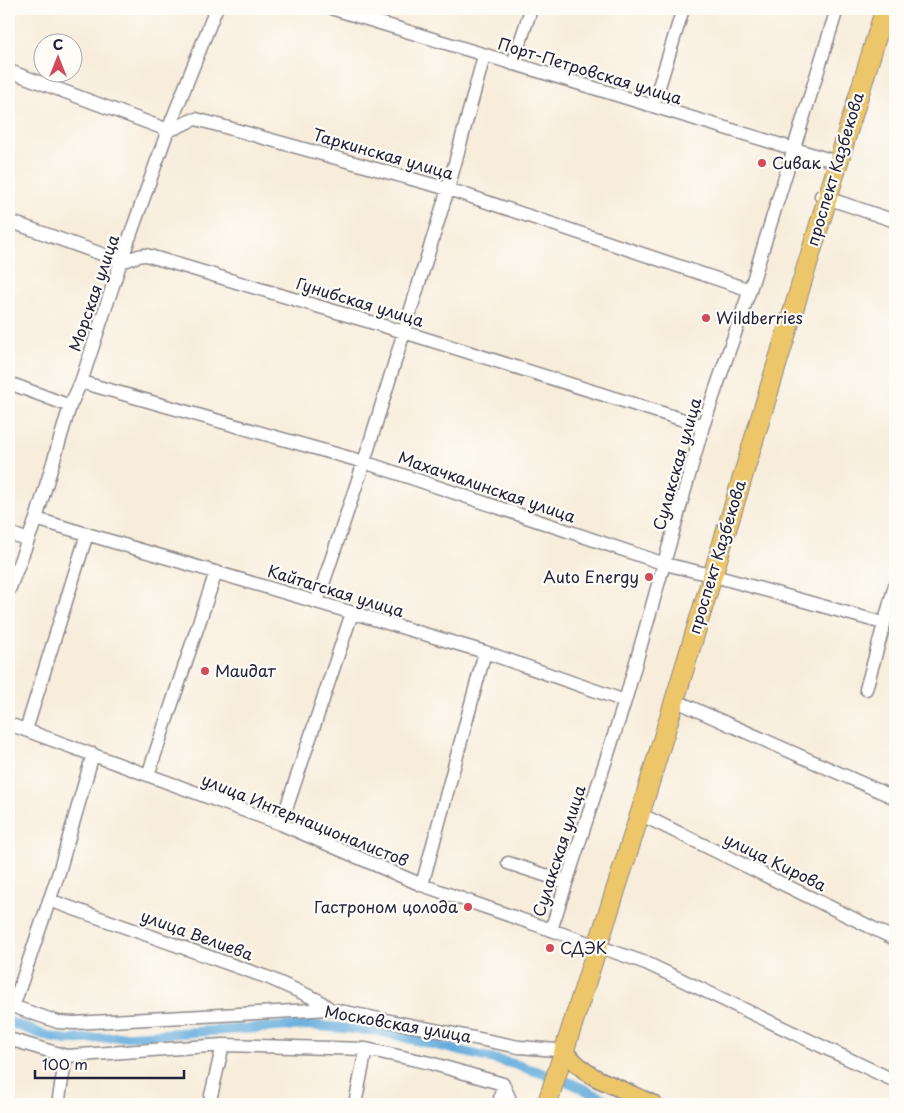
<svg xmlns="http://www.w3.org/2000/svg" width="904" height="1113" font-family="'Playpen Sans',sans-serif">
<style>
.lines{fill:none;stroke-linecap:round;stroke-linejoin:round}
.canal{stroke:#63acdb;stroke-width:10}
.minor-casing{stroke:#8d888b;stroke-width:15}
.major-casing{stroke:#8d888b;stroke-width:19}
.highway-casing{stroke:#8d888b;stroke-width:21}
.minor{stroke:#fff;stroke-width:12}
.major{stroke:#ecc669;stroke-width:16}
.highway{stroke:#ecc669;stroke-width:19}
.poi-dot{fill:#d1495b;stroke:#fdfcf7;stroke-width:2}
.labels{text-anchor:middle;stroke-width:4.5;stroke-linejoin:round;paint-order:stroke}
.street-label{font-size:16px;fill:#22223b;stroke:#fdfcf7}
.poi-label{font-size:16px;fill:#22223b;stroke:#fdfcf7;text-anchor:start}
</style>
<rect width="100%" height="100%" fill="#fdfcf7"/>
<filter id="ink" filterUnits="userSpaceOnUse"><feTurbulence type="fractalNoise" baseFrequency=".02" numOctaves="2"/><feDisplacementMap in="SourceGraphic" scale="10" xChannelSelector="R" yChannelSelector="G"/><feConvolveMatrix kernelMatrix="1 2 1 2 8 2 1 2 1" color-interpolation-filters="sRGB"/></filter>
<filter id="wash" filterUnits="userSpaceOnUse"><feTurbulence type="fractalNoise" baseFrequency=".0096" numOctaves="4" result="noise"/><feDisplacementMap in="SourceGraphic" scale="20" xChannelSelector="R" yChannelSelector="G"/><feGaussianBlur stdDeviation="1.12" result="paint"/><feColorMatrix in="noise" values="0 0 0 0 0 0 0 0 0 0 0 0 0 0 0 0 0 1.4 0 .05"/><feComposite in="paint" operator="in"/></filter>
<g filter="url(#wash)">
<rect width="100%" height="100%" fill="#f8eddb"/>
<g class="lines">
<path class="canal" d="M9 1022 50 1037 67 1040 308 1025 378 1031 514 1064 571 1083 614 1104"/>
</g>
</g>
<g filter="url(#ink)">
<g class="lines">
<defs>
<path id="minor" d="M334 9 837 162
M513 64 531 9
M9 71 168 130C178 129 186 121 196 119L448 189 750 290
M653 106 683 9
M821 196 895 221
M9 221 121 261C130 261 137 254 146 255L404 332 703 426
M81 382 364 462 665 564 711 575 883 623
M9 383 70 406
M36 519 485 652 625 701
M9 533 28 540
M9 590 36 519 70 406 81 382 121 261 168 130 216 9
M317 602 364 462 448 189 484 56
M866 689 895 585
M674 700 895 798
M9 724 281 824 422 885 646 963 895 1081
M26 730 87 534
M148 775 216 572
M640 814 895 939
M281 824 352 613
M508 863 566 882
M422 885 485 652
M49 900 269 978 318 1000 330 1009
M551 930 625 701 703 426 750 290 837 9
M9 1005 58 1022 74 1023 330 1009 519 1047 557 1050 564 1052
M13 1007 59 872 93 754
M9 1039 66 1056 223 1045 366 1049 430 1063 503 1084 512 1104
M58 1104 66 1056
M209 1104 223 1045
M355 1104 366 1049
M499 1104 503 1084"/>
<path id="major" d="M564 1052 585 1071 596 1078 654 1104"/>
<path id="highway" d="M547 1104 640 814 885 9"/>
</defs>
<use href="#minor" class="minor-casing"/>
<use href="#major" class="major-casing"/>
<use href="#highway" class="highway-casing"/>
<use href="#minor" class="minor"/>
<use href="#major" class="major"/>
<use href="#highway" class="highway"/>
</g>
</g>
<g class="poi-dot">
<circle cx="762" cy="163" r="5"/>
<circle cx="706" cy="318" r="5"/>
<circle cx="649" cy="577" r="5"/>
<circle cx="205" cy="671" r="5"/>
<circle cx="468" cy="907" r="5"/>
<circle cx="550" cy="948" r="5"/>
</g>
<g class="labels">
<g class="street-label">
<text transform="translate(590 71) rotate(17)" y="6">Порт-Петровская улица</text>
<text transform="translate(383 154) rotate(16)" y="6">Таркинская улица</text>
<text transform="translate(835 169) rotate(-73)" y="6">проспект Казбекова</text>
<text transform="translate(94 293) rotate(-71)" y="6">Морская улица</text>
<text transform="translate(360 302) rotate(17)" y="6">Гунибская улица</text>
<text transform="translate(677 464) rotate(-74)" y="6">Сулакская улица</text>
<text transform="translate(487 487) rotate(19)" y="6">Махачкалинская улица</text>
<text transform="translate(717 557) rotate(-73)" y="6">проспект Казбекова</text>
<text transform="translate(336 591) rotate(17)" y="6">Кайтагская улица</text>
<text transform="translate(305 820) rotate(22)" y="6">улица Интернационалистов</text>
<text transform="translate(559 851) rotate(-72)" y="6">Сулакская улица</text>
<text transform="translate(775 862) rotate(26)" y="6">улица Кирова</text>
<text transform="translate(197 935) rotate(20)" y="6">улица Велиева</text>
<text transform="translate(398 1024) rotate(10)" y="6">Московская улица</text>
</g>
<g class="poi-label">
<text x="772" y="169">Сивак</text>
<text x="716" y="324">Wildberries</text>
<text x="639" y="583" text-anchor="end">Auto Energy</text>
<text x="215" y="677">Маидат</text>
<text x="458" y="913" text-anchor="end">Гастроном цолода</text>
<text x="560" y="954">СДЭК</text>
</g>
</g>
<rect width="904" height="1113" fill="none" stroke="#fdfcf7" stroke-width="30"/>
<g transform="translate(58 58)"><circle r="24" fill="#fdfcf7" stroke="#a5a5ac"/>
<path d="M0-4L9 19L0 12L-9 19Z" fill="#d1495b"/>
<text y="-8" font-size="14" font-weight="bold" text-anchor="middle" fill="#22223b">С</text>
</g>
<path d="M35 1070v8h149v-8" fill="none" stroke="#22223b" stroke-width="2.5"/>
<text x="42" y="1070" font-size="15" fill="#22223b" stroke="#fdfcf7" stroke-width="4" paint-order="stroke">100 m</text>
</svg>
